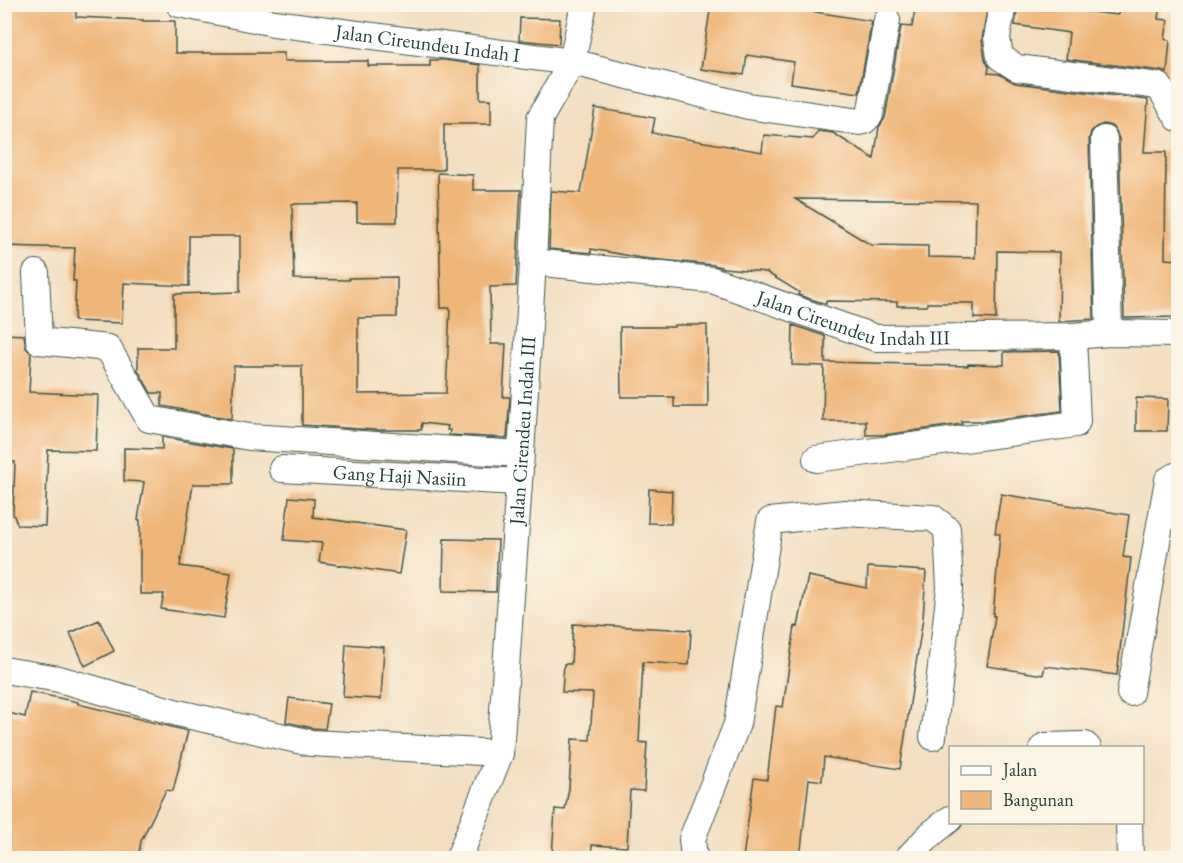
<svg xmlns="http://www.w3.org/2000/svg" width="1183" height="863" font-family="'EB Garamond',serif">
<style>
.building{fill:#efb679;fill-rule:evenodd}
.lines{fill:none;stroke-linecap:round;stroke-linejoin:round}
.minor-casing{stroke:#3f5549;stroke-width:28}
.minor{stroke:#fff;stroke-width:26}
.labels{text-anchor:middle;stroke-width:4.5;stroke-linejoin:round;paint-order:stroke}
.street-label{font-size:20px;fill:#1f3d34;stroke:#fcf5e5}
</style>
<rect width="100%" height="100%" fill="#fcf5e5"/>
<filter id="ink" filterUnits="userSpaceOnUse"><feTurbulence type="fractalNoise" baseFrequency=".0167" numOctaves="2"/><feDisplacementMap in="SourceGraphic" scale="12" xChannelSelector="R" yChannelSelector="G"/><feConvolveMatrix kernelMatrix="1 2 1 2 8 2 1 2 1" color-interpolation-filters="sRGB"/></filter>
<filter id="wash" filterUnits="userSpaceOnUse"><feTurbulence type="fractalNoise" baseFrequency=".008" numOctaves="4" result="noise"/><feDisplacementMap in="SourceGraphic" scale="24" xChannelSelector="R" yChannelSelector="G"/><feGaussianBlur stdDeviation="1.35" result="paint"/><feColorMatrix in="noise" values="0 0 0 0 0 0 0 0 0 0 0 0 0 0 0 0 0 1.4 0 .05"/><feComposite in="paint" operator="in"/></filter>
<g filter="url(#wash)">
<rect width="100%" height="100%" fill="#f3dec0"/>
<g id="blocks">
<path class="building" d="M4 4H76V17L143 20V21H175V53H284V61H368V66H430V60H444L480 65V99H491V124H444V170H398L397 222H357V203L292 204 294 279 349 280V278L397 277V317L358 318V394L446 393 450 308H441L438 173 473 175V190H521L516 286 490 287 491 344H506L503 397H510L507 438 449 435 450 430H447L448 426 422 423 421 430H374L302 425V366H234L232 419 162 406V393H151L138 370V348H174V294L240 292V236H189V286L124 283 122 323 74 321 76 281H73L75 248 4 246Z
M711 4H766L872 21 859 93 791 83 794 62 747 55 744 75 701 69Z
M916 4H939L962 8 963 4H988L982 40 985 59 989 67 988 73 999 74 1015 83 1148 100 1144 152H1166L1165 259 1179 260V317L1124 318 1119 139 1116 131 1111 126 1104 124 1096 127 1091 132 1089 139 1094 319 1059 321 1060 252 997 251 996 319 974 318V303H927V306H897V302L826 301V304L798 295 799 292 766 272 724 268 714 265 641 258 591 249V253L549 249 551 191 581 193 595 108 655 118 652 133 762 152 764 135 813 139 818 131 833 133 874 159 879 127 885 118 901 26 912 27ZM795 199 976 201 975 258 928 257V246L871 245Z
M1018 4H1062V9L1118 15 1119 4H1160L1158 19 1168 20 1165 39 1170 40 1167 73 1161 71 1066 59 1069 33 1015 25Z
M520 18 560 19 559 44 519 40Z
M674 325H707L708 407H674V397H621L620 327H674Z
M793 325 825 336V362L914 364V365L968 366V364L1004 365V352L1059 351 1062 411 985 421H962V424L884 435H866V421H823L824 366 792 365Z
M4 334 24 335 26 348 31 353 29 392 98 395 96 451 48 450 45 526 18 525 13 514 15 462 4 461Z
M1136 398 1168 399 1167 431H1136Z
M162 437 233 449V484H193L180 566 231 573 224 618 161 609 164 594H140V520H138L144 482 124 481V448L162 449Z
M649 489 672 491 671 524 648 523Z
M1001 494 1129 515 1123 557 1131 558 1117 675 1045 666 1043 675 987 666 995 616H993L1000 534 995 533Z
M289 497 314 499 313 517 406 530 399 574 319 562 322 543 284 540Z
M444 539 498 540 496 592 443 591Z
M868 567 926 571 923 618 900 769 824 757 822 781 809 779 800 858H743L754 778 767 780 776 706 783 707 795 626 798 627 808 576 867 588Z
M99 620 114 651 85 666 70 633Z
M573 624 691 630 689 665 643 662 639 742 647 743 644 791 630 790 627 847 592 845 591 858H552L555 809 565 810 569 788 572 739 590 740 593 693 562 692 564 664H571Z
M346 644 384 647 381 699 343 697Z
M30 692 78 702V704L188 731 173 791 166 790 141 841 138 858H26L4 856V712L25 717Z
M289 698 329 704 325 729 313 728 286 722Z"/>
</g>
</g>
<g filter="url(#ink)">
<use href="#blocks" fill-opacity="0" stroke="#3f5549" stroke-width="1.5"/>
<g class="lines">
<defs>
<g id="minor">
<path id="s1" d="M179 4 274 23 572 62 748 106 860 122 864 121 870 115 887 20"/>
<path d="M1003 4 997 38 1000 57 1017 68 1159 86 1178 118"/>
<path d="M1104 139 1109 333"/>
<path id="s2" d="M533 262 712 280 876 338 1073 336 1109 333 1178 334"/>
<path d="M36 273 39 341 108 348 149 419 249 437 521 454"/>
<path d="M816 459 1076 424 1077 421 1073 336"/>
<path id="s3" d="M282 469 519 482"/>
<path d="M4 670 59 679 178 713 311 743 500 753"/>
<path d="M1130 693 1168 480 1178 475"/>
<path d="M1043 748 1045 746 1085 745 1088 748"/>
<path d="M1129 822 1130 858"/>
<path id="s4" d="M459 858 500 753 521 454 533 262 540 118 572 62 584 4"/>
<path d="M694 858 692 839 737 724 770 521 845 513 933 518 947 529 950 588 933 737"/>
<path d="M908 858 931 834 950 819"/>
</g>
</defs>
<use href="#minor" class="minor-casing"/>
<use href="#minor" class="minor"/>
</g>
</g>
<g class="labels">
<g class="street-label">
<text dy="7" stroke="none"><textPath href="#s1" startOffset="252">Jalan Cireundeu Indah I</textPath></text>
<text dy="7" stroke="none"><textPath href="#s2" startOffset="328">Jalan Cireundeu Indah III</textPath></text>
<text dy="7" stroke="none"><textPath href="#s4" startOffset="436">Jalan Cirendeu Indah III</textPath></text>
<text dy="7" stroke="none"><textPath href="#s3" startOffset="118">Gang Haji Nasiin</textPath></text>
</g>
</g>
<rect width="1183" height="863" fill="none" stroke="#fcf5e5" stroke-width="24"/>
<rect x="949" y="746" width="195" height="78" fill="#fcf5e5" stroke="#a4ab9e" stroke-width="1.5"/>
<rect x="961" y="766" width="30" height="9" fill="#ffffff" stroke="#a4ab9e" stroke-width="1.5"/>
<text x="1003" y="776" font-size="18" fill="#1f3d34">Jalan</text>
<rect x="961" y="791" width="30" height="18" fill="#efb679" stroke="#a4ab9e" stroke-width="1.5"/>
<text x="1003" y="806" font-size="18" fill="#1f3d34">Bangunan</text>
</svg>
